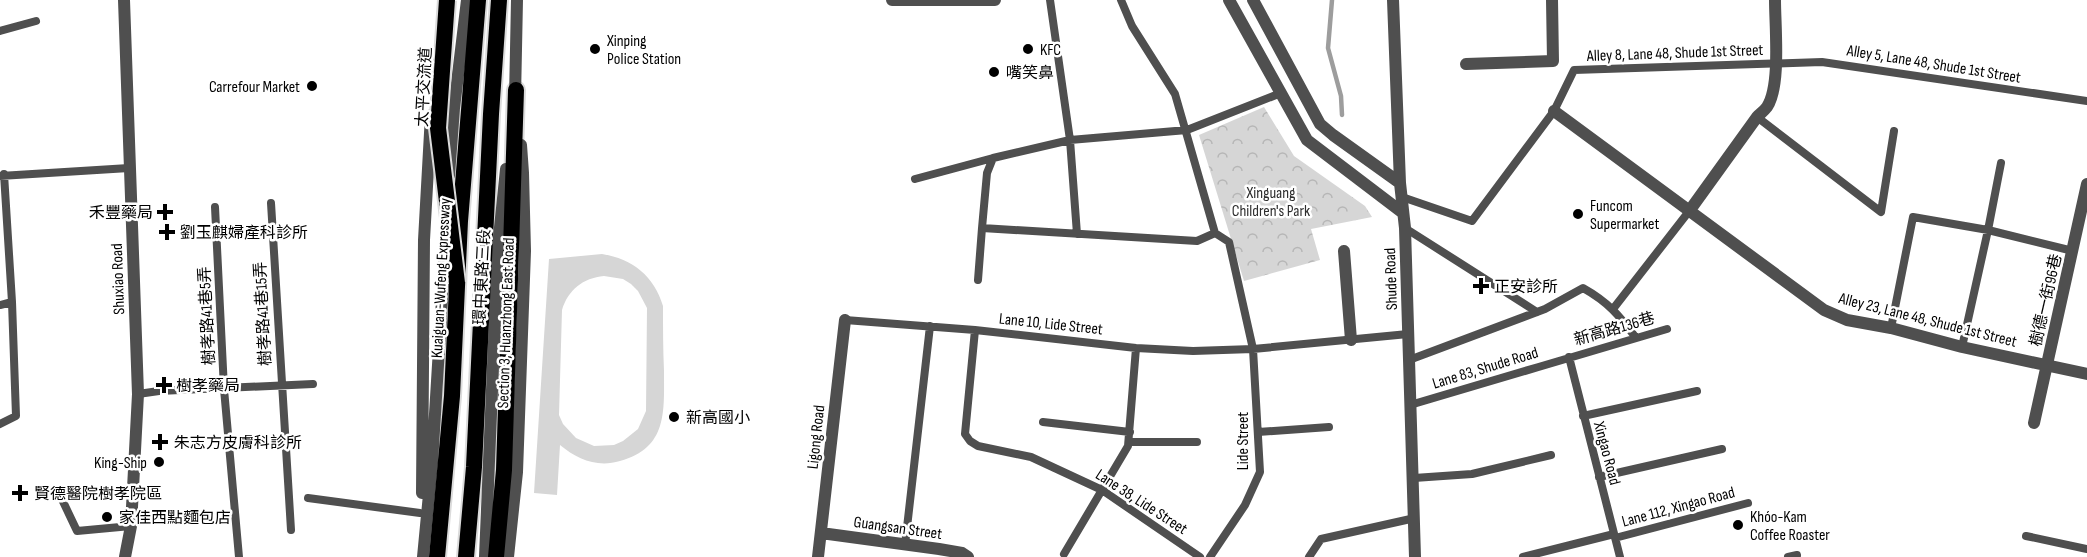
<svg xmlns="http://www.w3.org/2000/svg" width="2087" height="557" font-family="'Sofia Sans Condensed','Noto Sans TC',sans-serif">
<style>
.forest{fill:url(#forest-crowns)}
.pitch{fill:#d6d6d6;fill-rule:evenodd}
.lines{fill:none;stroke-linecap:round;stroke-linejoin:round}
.stream{stroke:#9d9d9d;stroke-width:4.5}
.trunk-casing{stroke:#dbdbdb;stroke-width:20}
.service{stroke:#4f4f4f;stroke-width:8}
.pedestrian{stroke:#4f4f4f;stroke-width:12}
.minor{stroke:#4f4f4f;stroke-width:12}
.tertiary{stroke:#4f4f4f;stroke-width:12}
.trunk{stroke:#000;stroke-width:16}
.trunk-bridge-casing{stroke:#dbdbdb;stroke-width:20;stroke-linecap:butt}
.trunk-bridge{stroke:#000;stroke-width:16}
.poi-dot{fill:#000;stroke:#fff;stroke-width:2}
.labels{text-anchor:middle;stroke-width:5;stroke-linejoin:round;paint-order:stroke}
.poi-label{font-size:16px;fill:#000;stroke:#fff;text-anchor:start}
.street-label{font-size:16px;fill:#000;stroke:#fff}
.park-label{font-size:16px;fill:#2d2d2d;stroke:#fff}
</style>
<defs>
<pattern id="forest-crowns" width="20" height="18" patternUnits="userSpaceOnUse" patternTransform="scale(1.5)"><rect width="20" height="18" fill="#d6d6d6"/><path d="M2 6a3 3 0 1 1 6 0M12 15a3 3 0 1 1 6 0" fill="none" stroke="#b6b6b6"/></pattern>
</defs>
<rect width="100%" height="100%" fill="#fff"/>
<path class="forest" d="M1264 107 1294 156 1365 206 1372 217 1311 229 1320 260 1244 281 1199 135Z"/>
<path class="pitch" d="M602 254C633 259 654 276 663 306 663 328 663 350 664 371 664 411 668 448 620 461 597 468 577 459 560 445L557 495 534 493 549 259ZM604 276 623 279 631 284 638 291 647 308 646 411 638 429 623 441 614 445 594 446 576 438 563 424 559 415 562 310C568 290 583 278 604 276Z"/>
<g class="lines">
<path class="stream" d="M1332 0 1328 48 1341 96 1342 115"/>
<defs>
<path id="trunk" d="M437 557 452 396 460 221 478 0
M466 557 474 467 491 114 499 0
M496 557 504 470 516 90"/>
</defs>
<use href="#trunk" class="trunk-casing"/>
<path class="service" d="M1050 0 1070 140 1077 234
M1121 0 1132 26 1175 94 1215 233
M0 31 36 21
M1757 117 1881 212 1894 131
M4 174 12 302
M0 176 129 168
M915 179 993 158
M1402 197 1472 221 1554 111 1574 70 1822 62 2087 101
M271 203 291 530
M215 207 224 389 239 557
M982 228 987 173 993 158 1070 140 1187 130 1281 93
M1405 228 1537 312
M978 280 982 228 1197 241 1215 233 1229 242 1253 349 1260 472 1245 505 1210 557
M0 305 12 302 16 416 0 424
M1613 309 1690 210
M845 320 975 330 1136 348 1193 351 1253 349 1408 334
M1891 328 1913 217 1988 230 2073 251
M975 330 965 434 970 441 978 446 1031 457 1102 490 1200 557
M1962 347 1988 230 2001 163
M1569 357 1620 557
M1409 360 1545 309 1583 288C1608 302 1619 315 1636 338
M138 394 159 391 313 384
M1410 405C1496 380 1581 354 1667 329
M1583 416 1697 391
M1043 422 1130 432
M1258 432 1329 427
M1129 442H1197
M1599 477 1722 449
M1414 478 1472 474 1551 455
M58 491 77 531 131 526
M308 498 420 513
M2026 536 2087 549
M1615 538 1748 503
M905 545 930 326
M1064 554 1128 446 1136 348
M1309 557 1321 539 1415 518
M1523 557 1614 534
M1788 557 1797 555"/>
<path class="pedestrian" d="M1344 251 1351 340"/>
<path class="minor" d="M124 0 138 394 131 526 125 557
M1466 64 1553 61 1552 0
M515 98 517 0
M1554 111 1824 310 1847 320 1891 328 1962 347 2087 374
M449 175 454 108 467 0
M1690 210 1757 117C1760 114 1764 111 1767 107 1781 86 1775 27 1775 0
M2034 423 2087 184
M422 493 424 240 431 115
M821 533 939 549 962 553 968 557
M423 557 432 463 446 234
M485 557 498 247 506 169
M508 557 517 472 525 251 523 173 521 145
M818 557 845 320"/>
<path class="tertiary" d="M892 0H995
M1229 0 1307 140 1403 213
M1253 0 1320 124 1333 135 1400 183
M1393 0 1400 183 1405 228 1415 557"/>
<use href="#trunk" class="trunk"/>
<defs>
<path id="trunk-bridge" d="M447 0 438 128 457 283"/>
</defs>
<use href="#trunk-bridge" class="trunk-bridge-casing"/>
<use href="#trunk-bridge" class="trunk-bridge"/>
</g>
<g class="poi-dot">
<circle cx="595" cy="49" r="6"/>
<circle cx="1028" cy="49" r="6"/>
<circle cx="994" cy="72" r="6"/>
<circle cx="312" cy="86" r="6"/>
<path d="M162 203h6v6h6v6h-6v6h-6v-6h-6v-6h6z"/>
<circle cx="1578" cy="214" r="6"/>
<path d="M164 223h6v6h6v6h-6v6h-6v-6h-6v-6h6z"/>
<path d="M1478 277h6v6h6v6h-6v6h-6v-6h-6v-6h6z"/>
<path d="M161 376h6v6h6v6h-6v6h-6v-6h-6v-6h6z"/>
<circle cx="674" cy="417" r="6"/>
<path d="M157 433h6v6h6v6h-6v6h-6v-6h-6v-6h6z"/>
<circle cx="159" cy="462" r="6"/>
<path d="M17 484h6v6h6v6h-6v6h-6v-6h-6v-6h6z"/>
<circle cx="107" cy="517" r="6"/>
<circle cx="1738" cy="525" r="6"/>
</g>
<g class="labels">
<g class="poi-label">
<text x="607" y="46">Xinping<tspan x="607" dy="18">Police Station</tspan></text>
<text x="1040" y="55">KFC</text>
<text x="1006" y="78">嘴笑鼻</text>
<text x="300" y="92" text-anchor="end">Carrefour Market</text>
<text x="1590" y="211">Funcom<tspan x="1590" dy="18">Supermarket</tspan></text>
<text x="153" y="218" text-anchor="end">禾豐藥局</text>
<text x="180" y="238">劉玉麒婦產科診所</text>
<text x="1494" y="292">正安診所</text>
<text x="176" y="391">樹孝藥局</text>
<text x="686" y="423">新高國小</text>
<text x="174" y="448">朱志方皮膚科診所</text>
<text x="147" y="468" text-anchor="end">King-Ship</text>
<text x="34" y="499">賢德醫院樹孝院區</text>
<text x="1750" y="522">Khóo-Kam<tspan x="1750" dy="18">Coffee Roaster</tspan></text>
<text x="119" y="523">家佳西點麵包店</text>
</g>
<g class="street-label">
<text transform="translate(1675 52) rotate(-2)" y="6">Alley 8, Lane 48, Shude 1st Street</text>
<text transform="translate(1934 63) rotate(9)" y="6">Alley 5, Lane 48, Shude 1st Street</text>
<text transform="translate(423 87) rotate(-87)" y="6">太平交流道</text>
<text transform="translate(481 277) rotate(-87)" y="6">環中東路三段</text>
<text transform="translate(440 278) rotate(-87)" y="6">Kuaiguan-Wufeng Expressway</text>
<text transform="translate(117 279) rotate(-92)" y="6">Shuxiao Road</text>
<text transform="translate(1390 279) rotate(-92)" y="6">Shude Road</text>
<text transform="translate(2045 300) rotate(-77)" y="6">樹德一街96巷</text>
<text transform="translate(262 314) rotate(-93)" y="6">樹孝路41巷15弄</text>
<text transform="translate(206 316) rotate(-93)" y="6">樹孝路41巷5弄</text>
<text transform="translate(1928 319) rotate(14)" y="6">Alley 23, Lane 48, Shude 1st Street</text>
<text transform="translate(505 323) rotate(-88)" y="6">Section 3, Huanzhong East Road</text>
<text transform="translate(1051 323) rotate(6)" y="6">Lane 10, Lide Street</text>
<text transform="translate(1614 328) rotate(-16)" y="6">新高路136巷</text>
<text transform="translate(1485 367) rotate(-17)" y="6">Lane 83, Shude Road</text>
<text transform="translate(815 437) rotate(-84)" y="6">Ligong Road</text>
<text transform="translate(1242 441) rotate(-90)" y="6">Lide Street</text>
<text transform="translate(1608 453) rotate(75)" y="6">Xingao Road</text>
<text transform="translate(1142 501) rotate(33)" y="6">Lane 38, Lide Street</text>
<text transform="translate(1678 506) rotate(-15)" y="6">Lane 112, Xingao Road</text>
<text transform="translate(898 527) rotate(8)" y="6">Guangsan Street</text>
</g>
<g class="park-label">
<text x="1271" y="198">Xinguang<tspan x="1271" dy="18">Children's Park</tspan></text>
</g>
</g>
</svg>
